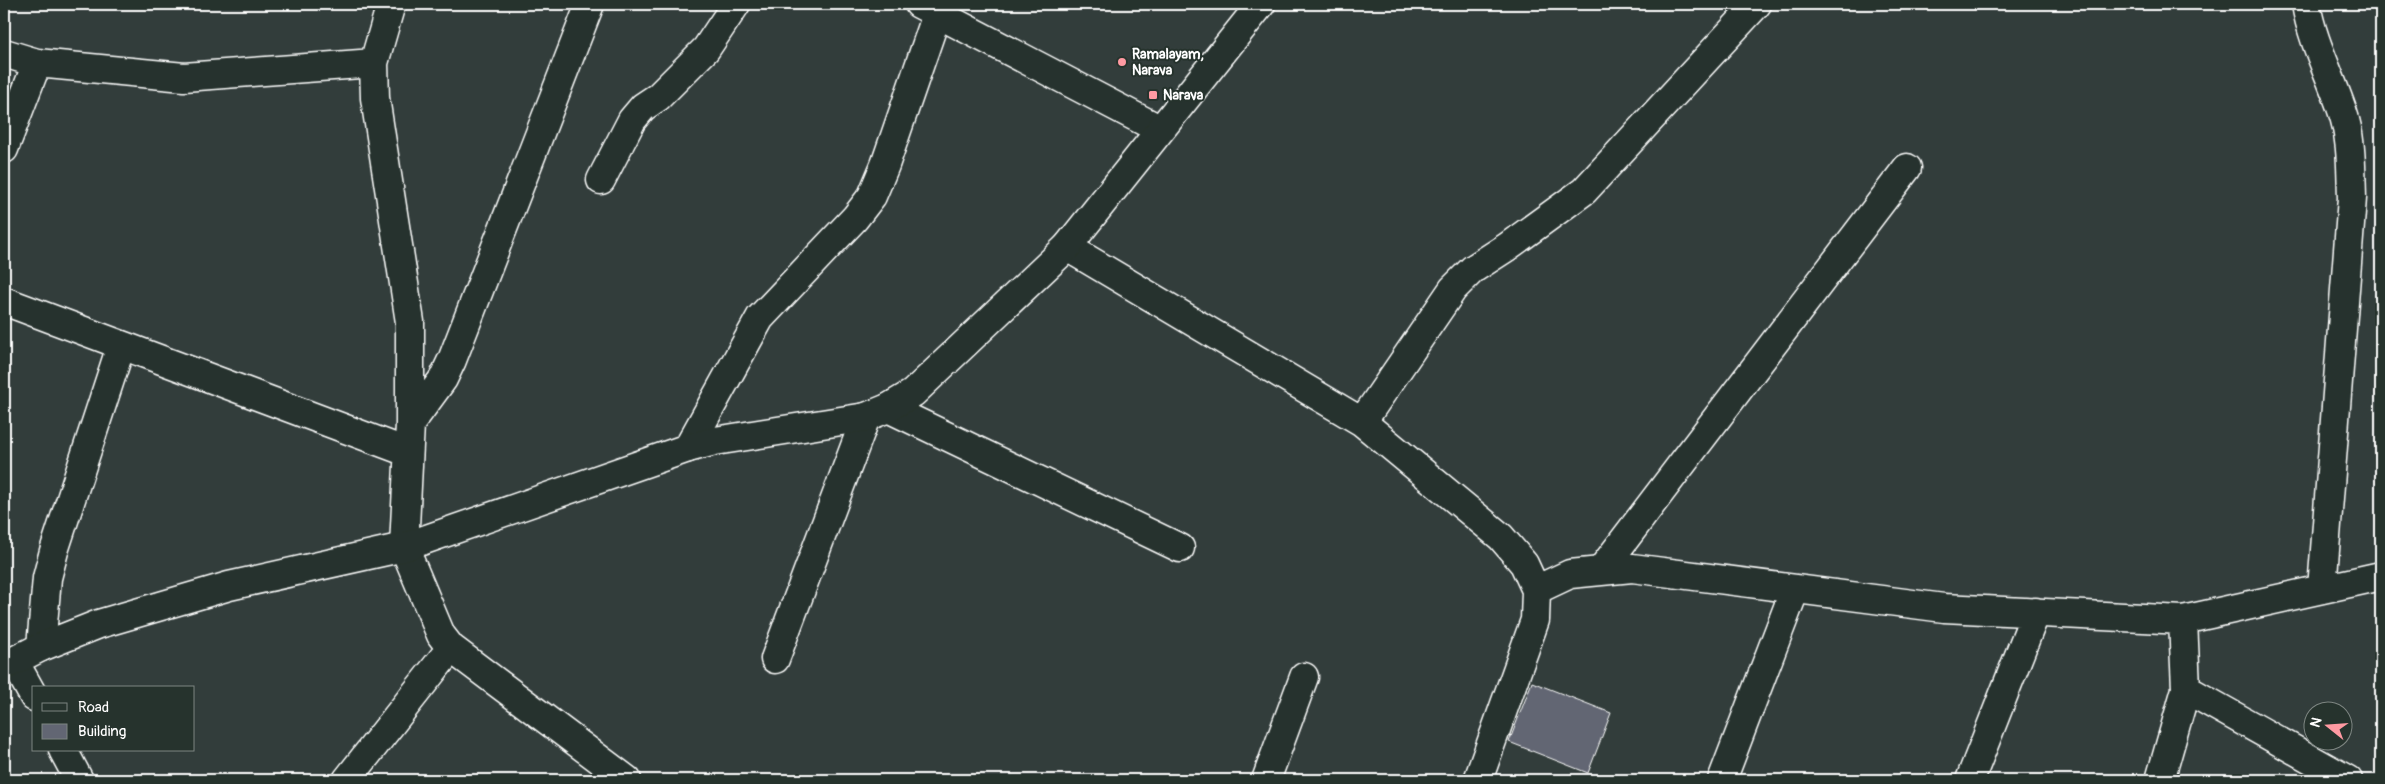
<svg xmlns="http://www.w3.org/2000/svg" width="2385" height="784" font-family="Pangolin,sans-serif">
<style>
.building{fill:#626673;stroke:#fff}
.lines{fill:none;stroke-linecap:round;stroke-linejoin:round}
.street-casing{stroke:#fff;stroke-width:31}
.secondary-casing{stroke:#fff;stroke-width:31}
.street{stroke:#26332d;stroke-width:28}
.secondary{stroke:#26332d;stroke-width:28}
.poi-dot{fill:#ff9aa2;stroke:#26332d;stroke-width:2}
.labels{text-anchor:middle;stroke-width:4;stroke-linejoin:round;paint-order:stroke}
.poi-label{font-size:14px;font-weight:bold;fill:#fff;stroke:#26332d;text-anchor:start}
</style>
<rect width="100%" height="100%" fill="#323d3b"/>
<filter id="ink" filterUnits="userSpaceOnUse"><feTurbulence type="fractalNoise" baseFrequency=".02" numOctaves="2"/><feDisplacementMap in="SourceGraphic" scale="10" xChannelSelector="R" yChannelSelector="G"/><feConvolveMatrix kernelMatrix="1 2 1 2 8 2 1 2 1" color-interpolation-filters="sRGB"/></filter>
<g filter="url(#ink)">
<path class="building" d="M1532 682 1611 713 1588 773 1509 742Z"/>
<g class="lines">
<defs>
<path id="street" d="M391 4 374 63 375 98 410 322V424L404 547 441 635 451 648 627 780
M919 4 1159 129
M2306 4C2312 41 2330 74 2342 110 2352 138 2351 169 2352 198L2322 589
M4 53 37 63 184 77 374 63
M4 149 37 63
M601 180 632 120 643 107 658 97 706 49 736 4
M1067 247 1362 422 1501 537 1524 564 1536 590 1535 620 1478 780
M4 301 407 452
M888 408 1180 548
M1362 422 1453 289 1473 269 1507 247 1584 191 1757 4
M410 424 443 379 452 360 590 4
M688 448 760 318 855 218 872 196 885 165 937 14
M1602 569 1907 168
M1536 590 1570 574 1632 568 1944 608 2183 620 2381 576
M41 647 47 578 54 551 121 346
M775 659 866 417
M14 661 34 697
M2186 689 2348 780
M63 750 79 780
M347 780 451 648
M1266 780 1304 677
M1722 780 1795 589
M1970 780 2036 612
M2160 780 2186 689 2183 620"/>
<path id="secondary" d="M4 666 41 647 99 624 229 586 404 547 688 448 715 441 866 417 888 408 913 393 1067 247 1261 4"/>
</defs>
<use href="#street" class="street-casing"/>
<use href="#secondary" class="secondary-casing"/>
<use href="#street" class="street"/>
<use href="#secondary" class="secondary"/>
</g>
</g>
<g class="poi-dot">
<circle cx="1122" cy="62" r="5"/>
<rect x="1148" y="90" width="10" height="10" rx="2.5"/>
</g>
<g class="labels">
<g class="poi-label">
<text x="1132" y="59">Ramalayam,<tspan x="1132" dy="16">Narava</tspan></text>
<text x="1163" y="100">Narava</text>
</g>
</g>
<rect width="2385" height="784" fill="none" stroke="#26332d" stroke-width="20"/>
<rect x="10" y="10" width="2365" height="764" fill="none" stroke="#fff" stroke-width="2" filter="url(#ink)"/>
<rect x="32" y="686" width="162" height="65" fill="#26332d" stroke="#7d8581"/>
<rect x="42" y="703" width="25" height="8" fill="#26332d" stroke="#7d8581"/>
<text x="78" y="712" font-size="15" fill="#ffffff">Road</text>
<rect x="42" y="724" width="25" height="15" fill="#626673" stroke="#7d8581"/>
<text x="78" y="736" font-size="15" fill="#ffffff">Building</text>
<g transform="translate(2328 726) rotate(287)"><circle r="24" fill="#26332d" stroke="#7d8581"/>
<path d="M0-4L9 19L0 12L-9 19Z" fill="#ff9aa2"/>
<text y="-8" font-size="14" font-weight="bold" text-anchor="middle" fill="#ffffff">N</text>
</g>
</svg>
